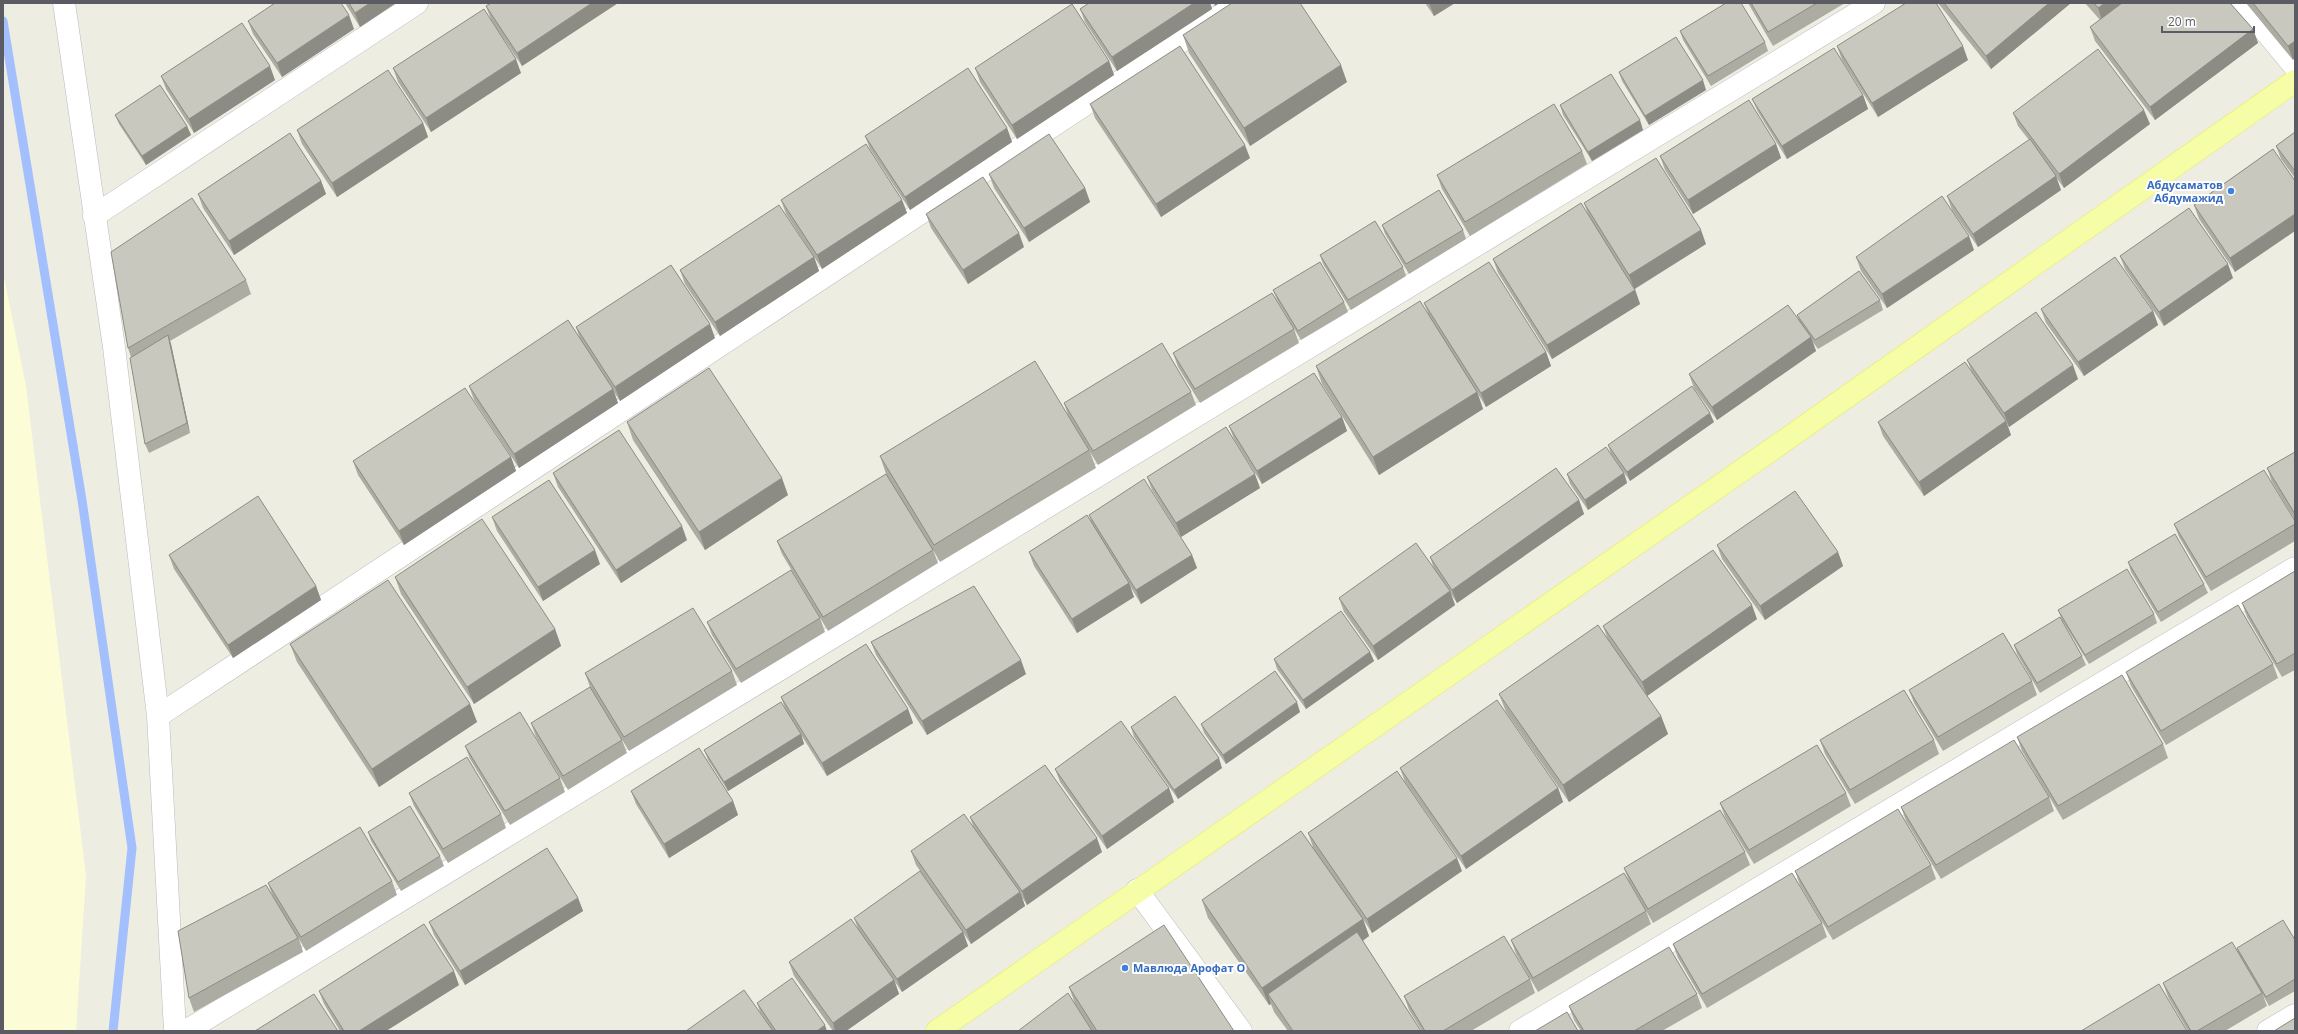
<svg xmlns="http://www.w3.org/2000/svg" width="2298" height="1034" font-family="'Open Sans',sans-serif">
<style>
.commercial{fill:#fcfdd7}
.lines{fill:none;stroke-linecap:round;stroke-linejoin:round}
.stream{stroke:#a3bffd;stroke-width:9}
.minor-casing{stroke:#babac1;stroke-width:23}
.major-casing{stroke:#ede85b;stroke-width:23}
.minor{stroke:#fff;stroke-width:22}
.major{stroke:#f6fda7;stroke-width:22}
.wall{fill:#acaca3}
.shaded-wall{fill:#8c8c85}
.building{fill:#c8c8be;stroke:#8c8c85}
.shop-dot{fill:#3f7fe0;stroke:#fff;stroke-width:1.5}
.labels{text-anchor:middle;stroke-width:4;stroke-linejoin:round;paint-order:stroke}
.shop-label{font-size:11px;font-weight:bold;fill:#366cbe;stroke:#fff;text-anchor:end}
</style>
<rect width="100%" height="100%" fill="#edede2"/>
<path class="commercial" d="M3 272 26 386 86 876 76 1031H3Z"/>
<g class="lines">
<path class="stream" d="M3 21 82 500 132 848 113 1031"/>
<defs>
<path id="minor" d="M64 3 114 347 158 716 175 1031
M2242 3 2295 67
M94 216 417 3
M158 716 1239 3
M1137 890 1241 1031
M186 1031 1874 3
M1520 1031 2295 568
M2268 1031 2295 1015"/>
<path id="major" d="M937 1031 1774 448 2295 81"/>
</defs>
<use href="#minor" class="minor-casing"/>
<use href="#major" class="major-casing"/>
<use href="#minor" class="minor"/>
<use href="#major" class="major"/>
</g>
<path class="wall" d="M345 3H396L360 27Z
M618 3 522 66 491 20 486 6Z
M1089 3H1210L1212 9 1117 71 1085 22 1080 9Z
M1425 3H1455L1434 16Z
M1748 3H1845L1773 46Z
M1938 3H2071L1991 69Z
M2085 3H2230L2253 29 2258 43 2155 120 2095 41 2090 27 2100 20Z
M2246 3H2295L2293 60Z
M248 21 354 29 282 77 253 34Z
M1680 31 1765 42 1768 51 1711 86 1683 40Z
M1183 35 1347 82 1250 146 1189 53Z
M1837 46 1968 60 1878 117 1842 60Z
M1109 61 1114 75 1017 139 980 82 975 68Z
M393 68 521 73 431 132 398 82Z
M1619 72 1706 90 1649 125 1622 81Z
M161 76 275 80 194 133 166 89Z
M1863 95 1868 109 1787 159 1758 112 1752 99Z
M1090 104 1250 158 1161 217 1095 118Z
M1560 105 1643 130 1592 161 1563 115Z
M2013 113 2150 124 2064 188 2055 176 2061 190 1978 247 1952 210 1947 196 2029 140 2018 126Z
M115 115 187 126 191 135 146 165 119 124Z
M423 123 428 137 337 197 302 144 297 130Z
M1007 128 1012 142 910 210 870 149 865 136Z
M2295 132V178L2281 159 2276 146Z
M1776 144 1781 158 1693 214 1665 170 1660 156Z
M2273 149 2235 272 2199 219 2194 205Z
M1582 151 1587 164 1470 236 1442 189 1437 175Z
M989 174 1085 188 1090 202 1029 242 994 188Z
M321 181 326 194 234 255 203 208 198 194Z
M781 200H902L907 213 822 269 786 214Z
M1584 203 1706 244 1635 289 1640 304 1552 359 1498 273 1493 259 1588 214Z
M926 214 1024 247 968 284 931 228Z
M1382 225 1463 230 1466 239 1409 274 1385 234Z
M1974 250 1887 308 1861 271 1856 257Z
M1320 255 1403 267 1406 276 1351 310 1323 264Z
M2120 256 2233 278 2164 326 2125 269Z
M814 257 819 271 720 336 685 284 680 270Z
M246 280 251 294 170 341 171 344 190 433 149 453 145 444 131 357 128 348Z
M1273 290 1344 302 1348 312 1301 340 1277 300Z
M1880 300 1883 310 1818 349 1812 341 1816 351 1717 420 1694 388 1689 374 1799 320 1797 315Z
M1424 303 1546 352 1551 366 1486 407 1478 394 1483 409 1379 475 1322 384 1316 366 1428 313Z
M2041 309 2153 311 2158 325 2084 376 2046 323Z
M576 327 715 338 620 401 614 392 618 403 519 468 474 400 469 386 580 339Z
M1294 329 1299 343 1200 403 1178 367 1173 353Z
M1967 360 2078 379 2009 427 2006 422 2011 435 1924 496 1883 436 1878 422 1972 372Z
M1191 392 1196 405 1098 465 1090 452 1096 468 940 562 933 550 938 563 828 631 782 554 777 541 886 474 880 456 1068 415 1064 403Z
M1342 417 1347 431 1262 484 1234 439 1229 426Z
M627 422 788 495 705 550 633 440Z
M1714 422 1630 481 1611 454 1608 445Z
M2295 452V520L2272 482 2267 468Z
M511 457 516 471 404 545 358 475 353 461Z
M553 473 687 540 621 583 558 487Z
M1624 473 1627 483 1588 510 1570 484 1567 474Z
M1147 477 1260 488 1181 537 1152 490Z
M1579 500 1584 514 1457 603 1451 594 1455 605 1378 660 1344 612 1339 598 1434 569 1430 557Z
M1089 515 1192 555 1197 568 1141 604 1130 586 1134 597 1077 633 1034 566 1029 552 1092 524Z
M492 517 600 564 543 601 497 531Z
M2295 521V541L2211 591 2179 537 2174 524Z
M1717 545 1838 552 1843 566 1765 620 1722 559Z
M169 555 316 586 321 600 233 658 174 569Z
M2128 562 2204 584 2208 593 2161 622 2131 572Z
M2295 571V670L2282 677 2247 617 2242 603Z
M395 577 555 629 561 646 474 704 401 594Z
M2058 610 2154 614 2157 623 2089 664 2062 620Z
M820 618 825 632 741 683 712 635 707 622Z
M1757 619 1647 696 1608 640 1603 626Z
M871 642 1026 674 927 735 876 655Z
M290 644 470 704 477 722 379 787 297 662Z
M2014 645 2082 656 2086 665 2040 693 2017 654Z
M1370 652 1374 661 1306 709 1277 669 1274 659Z
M2273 664 2278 678 2166 745 2131 686 2126 672Z
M732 671 737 685 629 751 590 687 585 673Z
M2032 681 2037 695 1943 751 1914 703 1909 690Z
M1499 694 1661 716 1668 734 1569 802 1506 712Z
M781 697 908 709 913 723 827 776 786 711Z
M1300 712 1226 764 1204 733 1201 724Z
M531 723 622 740 627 753 568 790 536 737Z
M1131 727 1222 768 1178 799 1134 737Z
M801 734 804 744 728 791 708 760 704 750Z
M2017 737 2163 744 2168 758 2063 820 2022 751Z
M1820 740H1934L1939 754 1855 804 1825 754Z
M465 746 560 778 565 792 510 825 470 759Z
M1400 768 1558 788 1563 802 1466 869 1405 782Z
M1055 769 1174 802 1107 849 1060 782Z
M631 791 733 801 738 815 669 858 636 804Z
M409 793 501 814 506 828 448 863 414 806Z
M1846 793 1851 806 1754 864 1725 817 1720 803Z
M2049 797 2054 811 1941 879 1906 821 1901 807Z
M970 817 1102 852 1027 905 1022 897 1025 906 971 944 916 865 911 851 973 826Z
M368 832 440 856 444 866 401 891 371 841Z
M1308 833 1462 871 1372 933 1363 919 1369 936 1363 941 1421 1031H1288L1274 1012 1271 1004 1269 1005 1208 918 1202 900 1313 847Z
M1745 852 1750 865 1653 923 1629 881 1624 868Z
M1931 865 1936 879 1833 940 1800 885 1795 871Z
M392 881 397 895 306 951 299 939 303 952 194 1012 189 998 273 897 268 883Z
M578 898 583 911 465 985 434 935 429 922Z
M1646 911 1651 924 1538 992 1516 954 1511 940Z
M854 918 963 932 968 946 902 992 895 982 899 994 846 1031H833L794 976 789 962 858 929Z
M1822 923 1827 937 1707 1008 1678 958 1673 944Z
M2295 940V991L2269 1006 2263 995 2267 1006 2225 1031H2188L2168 997 2163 983 2239 955 2237 948Z
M1530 979 1535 993 1471 1031H1422L1409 1010 1404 996Z
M459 985 386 1031H340L324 1004 319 991Z
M1069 987 1234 1031H1092L1075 1004Z
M1697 994 1702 1008 1662 1031H1581L1574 1020 1569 1006Z
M757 1003 827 1031H773L760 1012Z"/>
<path class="shaded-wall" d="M370 3H396L360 27 355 13Z
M592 3H618L522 66 517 53Z
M1194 3H1210L1212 9 1117 71 1112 57Z
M1214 3H1220L1215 6Z
M1429 3H1455L1434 16Z
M2049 3H2071L1991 69 1986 56Z
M2105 3H2136L2104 26 2098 8Z
M349 15 354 29 282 77 277 63Z
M2253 29 2258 43 2155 120 2150 107Z
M2295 41V58L2293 60 2288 46Z
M1963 46 1968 60 1878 117 1872 103Z
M516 59 521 73 431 132 426 118Z
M1109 61 1114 75 1017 139 1012 125Z
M1341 65 1347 82 1250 146 1244 128Z
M270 66 275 80 194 133 189 119Z
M1703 80 1706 90 1649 125 1645 116Z
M1863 95 1868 109 1787 159 1782 146Z
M2144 110 2150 124 2064 188 2059 174Z
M1640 120 1643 130 1592 161 1588 152Z
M423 123 428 137 337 197 332 183Z
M187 126 191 135 146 165 142 156Z
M1007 128 1012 142 910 210 905 197Z
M1776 144 1781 158 1693 214 1688 200Z
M1245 145 1250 158 1161 217 1156 204Z
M2056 176 2061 190 1978 247 1973 234Z
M321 181 326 194 234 255 229 241Z
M1085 188 1090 202 1029 242 1024 228Z
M902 200 907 213 822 269 817 255Z
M2295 214V231L2235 272 2230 258Z
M1701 230 1706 244 1634 289 1629 275Z
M1019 233 1024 247 968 284 963 270Z
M1969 236 1974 250 1887 308 1882 294Z
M814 257 819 271 720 336 715 322Z
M2228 264 2233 278 2164 326 2159 312Z
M1635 290 1640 304 1552 359 1547 345Z
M2153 311 2158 325 2084 376 2078 362Z
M710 324 715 338 620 401 615 387Z
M168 335 171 344 190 433 187 423Z
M1811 337 1816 351 1717 420 1712 407Z
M1546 352 1551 366 1486 407 1481 393Z
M2073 365 2078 379 2009 427 2004 413Z
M613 389 618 403 519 468 514 454Z
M1477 392 1483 409 1379 475 1373 457Z
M1710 413 1714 422 1630 481 1627 472Z
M1342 417 1347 431 1262 484 1257 471Z
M2006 421 2011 435 1924 496 1919 482Z
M511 457 516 471 404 545 399 531Z
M1624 473 1627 483 1588 510 1585 500Z
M1255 474 1260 488 1181 537 1176 523Z
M782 478 788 495 705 550 699 532Z
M1579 500 1584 514 1457 603 1452 590Z
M682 526 687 540 621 583 616 570Z
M595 550 600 564 543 601 538 587Z
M1838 552 1843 566 1765 620 1760 606Z
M1192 555 1197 568 1141 604 1136 590Z
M1129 583 1134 597 1077 633 1072 619Z
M316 586 321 600 233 658 228 645Z
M1450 591 1455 605 1378 660 1373 646Z
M1752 605 1757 619 1647 696 1642 682Z
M555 629 561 646 474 704 467 687Z
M1370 652 1374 661 1306 709 1303 700Z
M1021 660 1026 674 927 735 922 721Z
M1297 702 1300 712 1226 764 1223 755Z
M470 704 477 722 379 787 372 769Z
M908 709 913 723 827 776 822 763Z
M1661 716 1668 734 1569 802 1563 785Z
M801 734 804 744 728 791 724 782Z
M1219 758 1222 768 1178 799 1174 790Z
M1169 788 1174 802 1107 849 1102 836Z
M1558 788 1563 802 1466 869 1461 856Z
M733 801 738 815 669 858 664 844Z
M1097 838 1102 852 1027 905 1022 891Z
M1457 858 1462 871 1372 933 1367 919Z
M1020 892 1025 906 971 944 966 930Z
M578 898 583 911 465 985 460 971Z
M1363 919 1369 936 1273 1002 1268 994 1271 1004 1269 1005 1262 988Z
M963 932 968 946 902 992 897 979Z
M454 971 459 985 386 1031H359Z
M894 980 899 994 846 1031H835L833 1023Z
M825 1025 827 1031H817Z"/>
<path class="building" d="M275 3H341L349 15 277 63 248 21Z
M349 3H370L355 13Z
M491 3H592L517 53 486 6Z
M1089 3H1194L1112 57 1080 9Z
M1232 3H1300L1341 65 1244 128 1183 35Z
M1726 3H1741L1765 42 1708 76 1680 31Z
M1751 3H1817L1768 32Z
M1906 3H1936L1963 46 1872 103 1837 46Z
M1944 3H2049L1986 56Z
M2094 3H2105L2098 8Z
M2122 3H2230L2253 29 2150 107 2090 27Z
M2253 3H2295V41L2288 46Z
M1072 4 1109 61 1012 125 975 68Z
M484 9 516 59 426 118 393 68Z
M242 23 270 66 189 119 161 76Z
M1676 37 1703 80 1645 116 1619 72Z
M1180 46 1245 145 1156 204 1090 104Z
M1834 48 1863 95 1782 146 1752 99Z
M2098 49 2144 110 2059 174 2013 113Z
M968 68 1007 128 905 197 865 136Z
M388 70 423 123 332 183 297 130Z
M1611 74 1640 120 1588 152 1560 105Z
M160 85 187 126 142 156 115 115Z
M1749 100 1776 144 1688 200 1660 156Z
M1554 104 1582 151 1465 222 1437 175Z
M2295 132V171L2276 146Z
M290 133 321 181 229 241 198 194Z
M1049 134 1085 188 1024 228 989 174Z
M2030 139 2056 176 1973 234 1947 196Z
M866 144 902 200 817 255 781 200Z
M2273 149 2295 181V214L2230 258 2194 205Z
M1656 158 1701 230 1629 275 1584 203Z
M983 177 1019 233 963 270 926 214Z
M1439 190 1463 230 1406 264 1382 225Z
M1942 196 1969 236 1882 294 1856 257Z
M192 198 246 280 128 348 111 252Z
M1581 203 1635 290 1547 345 1493 259Z
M779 205 814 257 715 322 680 270Z
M2189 208 2228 264 2159 312 2120 256Z
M1375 221 1403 267 1348 300 1320 255Z
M2115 257 2153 311 2078 362 2041 309Z
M1320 262 1344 302 1298 331 1273 290Z
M1489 262 1546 352 1481 393 1424 303Z
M671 265 710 324 615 387 576 327Z
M1859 271 1880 300 1815 340 1797 315Z
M1272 293 1294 329 1195 389 1173 353Z
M1420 301 1477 392 1373 457 1316 366Z
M1788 305 1811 337 1712 407 1689 374Z
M2036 312 2073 365 2004 413 1967 360Z
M568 320 613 389 514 454 469 386Z
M168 335 187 423 145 444 130 358Z
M1162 343 1191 392 1093 451 1064 403Z
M1035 361 1089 450 934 545 880 456Z
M1965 362 2006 421 1919 482 1878 422Z
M709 368 782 478 699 532 627 422Z
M1314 373 1342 417 1257 471 1229 426Z
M1692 386 1710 413 1627 472 1608 445Z
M465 388 511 457 399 531 353 461Z
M1226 427 1255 474 1176 523 1147 477Z
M619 430 682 526 616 570 553 473Z
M1606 447 1624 473 1585 500 1567 474Z
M2295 452V514L2267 468Z
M1556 468 1579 500 1452 590 1430 557Z
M2264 470 2295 521V524L2206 577 2174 524Z
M886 474 933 550 823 617 777 541Z
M1144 479 1192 555 1136 590 1089 515Z
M549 480 595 550 538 587 492 517Z
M1795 491 1838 552 1760 606 1717 545Z
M258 496 316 586 228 645 169 555Z
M1087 515 1129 583 1072 619 1029 552Z
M482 519 555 629 467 687 395 577Z
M2175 534 2204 584 2158 612 2128 562Z
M1416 543 1450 591 1373 646 1339 598Z
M1713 550 1752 605 1642 682 1603 626Z
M2127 569 2154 614 2085 655 2058 610Z
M791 570 820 618 736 669 707 622Z
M2295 571V653L2277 664 2242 603Z
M388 580 470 704 372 769 290 644Z
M974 586 1021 660 922 721 871 642Z
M2238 605 2273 664 2161 731 2126 672Z
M693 608 732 671 624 737 585 673Z
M1341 611 1370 652 1303 700 1274 659Z
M2060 617 2082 656 2037 683 2014 645Z
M1598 625 1661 716 1563 785 1499 694Z
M2003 633 2032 681 1938 737 1909 690Z
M866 644 908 709 822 763 781 697Z
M1275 671 1297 702 1223 755 1201 724Z
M2122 675 2163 744 2058 806 2017 737Z
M590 687 622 740 563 776 531 723Z
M1904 690 1934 740 1850 790 1820 740Z
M1175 696 1219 758 1174 790 1131 727Z
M1497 700 1558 788 1461 856 1400 768Z
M781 702 801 734 724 782 704 750Z
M520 712 560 778 505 811 465 746Z
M1121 721 1169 788 1102 836 1055 769Z
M2014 740 2049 797 1936 865 1901 807Z
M1817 745 1846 793 1749 850 1720 803Z
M699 748 733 801 664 844 631 791Z
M467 757 501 814 443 849 409 793Z
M1045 765 1097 838 1022 891 970 817Z
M1397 771 1457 858 1367 919 1308 833Z
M410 806 440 856 398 882 368 832Z
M1898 809 1931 865 1828 927 1795 871Z
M1720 810 1745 852 1648 909 1624 868Z
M964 814 1020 892 966 930 911 851Z
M360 827 392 881 301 937 268 883Z
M1301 831 1363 919 1262 988 1202 900Z
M547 848 578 898 460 971 429 922Z
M920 871 963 932 897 979 854 918Z
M1624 873 1646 911 1533 978 1511 940Z
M1792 873 1822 923 1702 994 1673 944Z
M266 885 298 938 189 998 178 931Z
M851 919 894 980 833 1023 789 962Z
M2283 920 2295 940V979L2266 997 2237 948Z
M424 924 454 971 359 1031H344L319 991Z
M1164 925 1234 1031H1097L1069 987Z
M1357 932 1421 1031H1293L1268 994Z
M1504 936 1530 979 1443 1031H1425L1404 996Z
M2232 942 2262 993 2197 1031H2191L2163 983Z
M1669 947 1697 994 1634 1031H1584L1569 1006Z
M792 978 825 1025 817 1031H776L757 1003Z
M2159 984 2187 1031H2081Z
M744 990 773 1031H686Z
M1068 993 1092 1031H1018Z
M314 994 338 1031H255Z
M1567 1012 1578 1031H1535Z
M2295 1018V1031H2274Z"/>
<g class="shop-dot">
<circle cx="2231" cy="191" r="4"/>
<circle cx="1125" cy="968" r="4"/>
</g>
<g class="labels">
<g class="shop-label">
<text x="2223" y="189">Абдусаматов<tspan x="2223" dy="13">Абдумажид</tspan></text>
<text x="1133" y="972" text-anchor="start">Мавлюда Арофат О</text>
</g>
</g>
<rect width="2298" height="1034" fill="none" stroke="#5b5c63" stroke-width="8"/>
<path d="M2162 26v6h92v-6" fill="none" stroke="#5b5c63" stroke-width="2"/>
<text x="2168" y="26" font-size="12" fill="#5b5c63" stroke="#ffffff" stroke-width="3" paint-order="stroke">20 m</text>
</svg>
